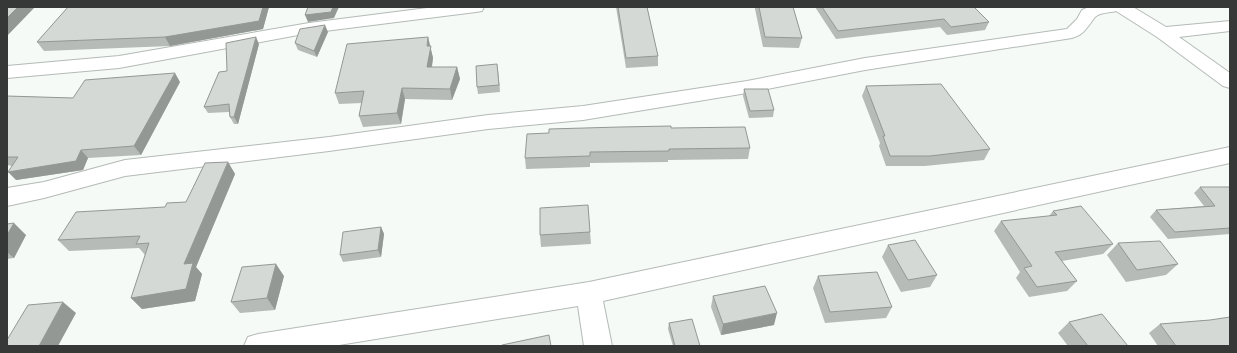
<svg xmlns="http://www.w3.org/2000/svg" width="1237" height="353" font-family="'Golos Text',sans-serif">
<style>
.lines{fill:none;stroke-linecap:round;stroke-linejoin:round}
.minor-casing{stroke:#b4bab6;stroke-width:2}
.minor{fill:#fff;fill-rule:evenodd}
.wall{fill:#b6bbb7}
.shaded-wall{fill:#949895}
.building{fill:#d4d9d5;stroke:#949895}
</style>
<rect width="100%" height="100%" fill="#f5faf6"/>
<g class="lines">
<defs>
<path id="minor" d="M435 7H484L482 11 476 12 309 33 119 68 7 78V66L119 56 309 23Z
M1089 7H1133L1166 27 1230 21V31L1179 37 1230 73V88L1223 86 1157 37 1116 11C1110 13 1100 12 1095 17 1088 26 1084 35 1072 38L865 70 747 93 583 120 488 129 329 151 125 176 44 198 7 206V188L44 182 125 160 329 137 488 115 583 106 747 81 865 58 1067 29 1077 19 1082 10Z
M1230 147V163L603 301 612 346H584L578 306 333 346H244L248 337 258 334 589 282Z"/>
</defs>
<use href="#minor" class="minor-casing"/>
<use href="#minor" class="minor"/>
</g>
<path class="wall" d="M68 7H269L263 29 170 46 44 51 37 42Z
M616 7H647L658 56V66L626 68Z
M755 7H793L802 38 799 48 763 47 755 9Z
M815 7H974L989 22 985 30 947 35 940 27 836 39Z
M328 32 317 57 298 50 295 43Z
M428 37 433 58 432 67H457L460 79 452 100 405 99 401 124 363 127 359 116 362 103 339 104 335 93Z
M259 44 238 124H234L230 117 229 112 208 113 204 107 227 71Z
M497 64 500 92 478 94 477 87Z
M180 82 141 155 88 158 83 170 16 180 12 166 7 165V96L73 98Z
M866 86 990 149 984 160 925 166H886L879 146 880 143 862 96Z
M744 89 774 110 773 117 749 118 743 96Z
M671 128 750 148 748 159 668 160V162L590 163V167L526 169 525 158Z
M228 162 235 174 196 267 202 274 195 301 142 309 131 298 145 255 139 248 69 251 58 240 165 207 186 202Z
M1200 187H1230V234L1168 239 1150 217 1156 210 1204 206 1194 193Z
M588 205 591 244 541 247 540 235Z
M1053 211 1113 244 1103 254 1062 261 1077 281 1067 291 1029 297 1016 278 1020 272 994 231 1001 221 1049 216Z
M7 224 26 235 14 258 7 259Z
M381 227 384 234 381 257 343 262 340 255Z
M1118 243 1178 264 1166 275 1126 282 1107 255Z
M888 245 937 275 930 287 901 292 882 257Z
M284 276 275 310 240 313 231 302Z
M818 276 892 307 886 318 825 323 813 288Z
M713 296 774 325 721 335 711 307Z
M1210 320 1230 346H1158L1149 333 1160 324Z
M1069 322 1128 346H1068L1058 333Z
M669 323 700 346H673L668 329Z"/>
<path class="shaded-wall" d="M18 7H35L7 36V18Z
M263 7H269L263 29 170 46 165 37Z
M333 7H339L334 18 308 22 305 15Z
M325 25 328 32 317 57 314 51Z
M256 37 259 44 238 124 234 117Z
M428 37 433 58 430 78 427 67Z
M497 64 498 71 500 92 499 85Z
M457 67 460 79 452 100 450 89Z
M175 73 180 82 141 155 134 146Z
M402 88 405 99 401 124 397 113Z
M81 150 88 158 83 170 16 180 8 172Z
M228 162 235 174 196 267 202 274 195 301 142 309 131 298 184 264Z
M14 223 26 235 14 258 7 252V235Z
M381 227 384 234 381 257 378 250Z
M276 264 284 276 275 310 267 298Z
M63 302 76 313 58 346H39Z
M777 313 774 325 721 335 723 324Z"/>
<path class="building" d="M7 7H18L7 18Z
M68 7H263L259 21 165 37 37 42Z
M308 7H333L331 12 305 15Z
M618 7H647L658 56 626 58Z
M759 7H793L802 38 765 37Z
M822 7H974L989 22 951 27 944 19 838 31Z
M325 25 314 51 295 43 300 29Z
M256 37 234 117H230L229 104 204 107 219 72 227 71 226 43Z
M428 37 427 46H431L427 67H457L450 89 402 88 397 113 359 116 364 91 335 93 347 44Z
M497 64 499 85 477 87 476 66Z
M175 73 134 146 81 150 76 161 8 172 18 157H7V96L73 98 85 80Z
M941 84 990 149 930 156H890L883 136H885L866 86Z
M744 89H768L774 110 750 111Z
M671 126V128L745 127 750 148 669 149V151L590 152V156L525 158 527 134 549 133V129L620 127Z
M228 162 184 264 193 263 186 289 131 298 149 243 136 244 140 236 58 240 76 212 165 207 167 203 186 202 205 163Z
M1200 187H1230V228L1175 232 1156 210 1215 206Z
M588 205 590 232 540 235V208Z
M1081 206 1113 244 1055 252 1077 281 1037 287 1024 268 1032 266 1001 221 1057 215 1053 211Z
M14 223 7 235V224Z
M381 227 378 250 340 255 343 232Z
M915 240 937 275 908 280 888 245Z
M1160 241 1178 264 1137 270 1118 243Z
M276 264 267 298 231 302 242 267Z
M877 272 892 307 830 312 818 276Z
M765 286 777 313 723 324 713 296Z
M63 302 39 346H7V340L28 305Z
M1102 314 1128 346H1088L1069 322Z
M1230 317V346H1176L1160 324 1210 320Z
M692 319 700 346H675L669 323Z
M549 335 551 346H503L502 345Z"/>
<rect width="1237" height="353" fill="none" stroke="#363837" stroke-width="16"/>
</svg>
